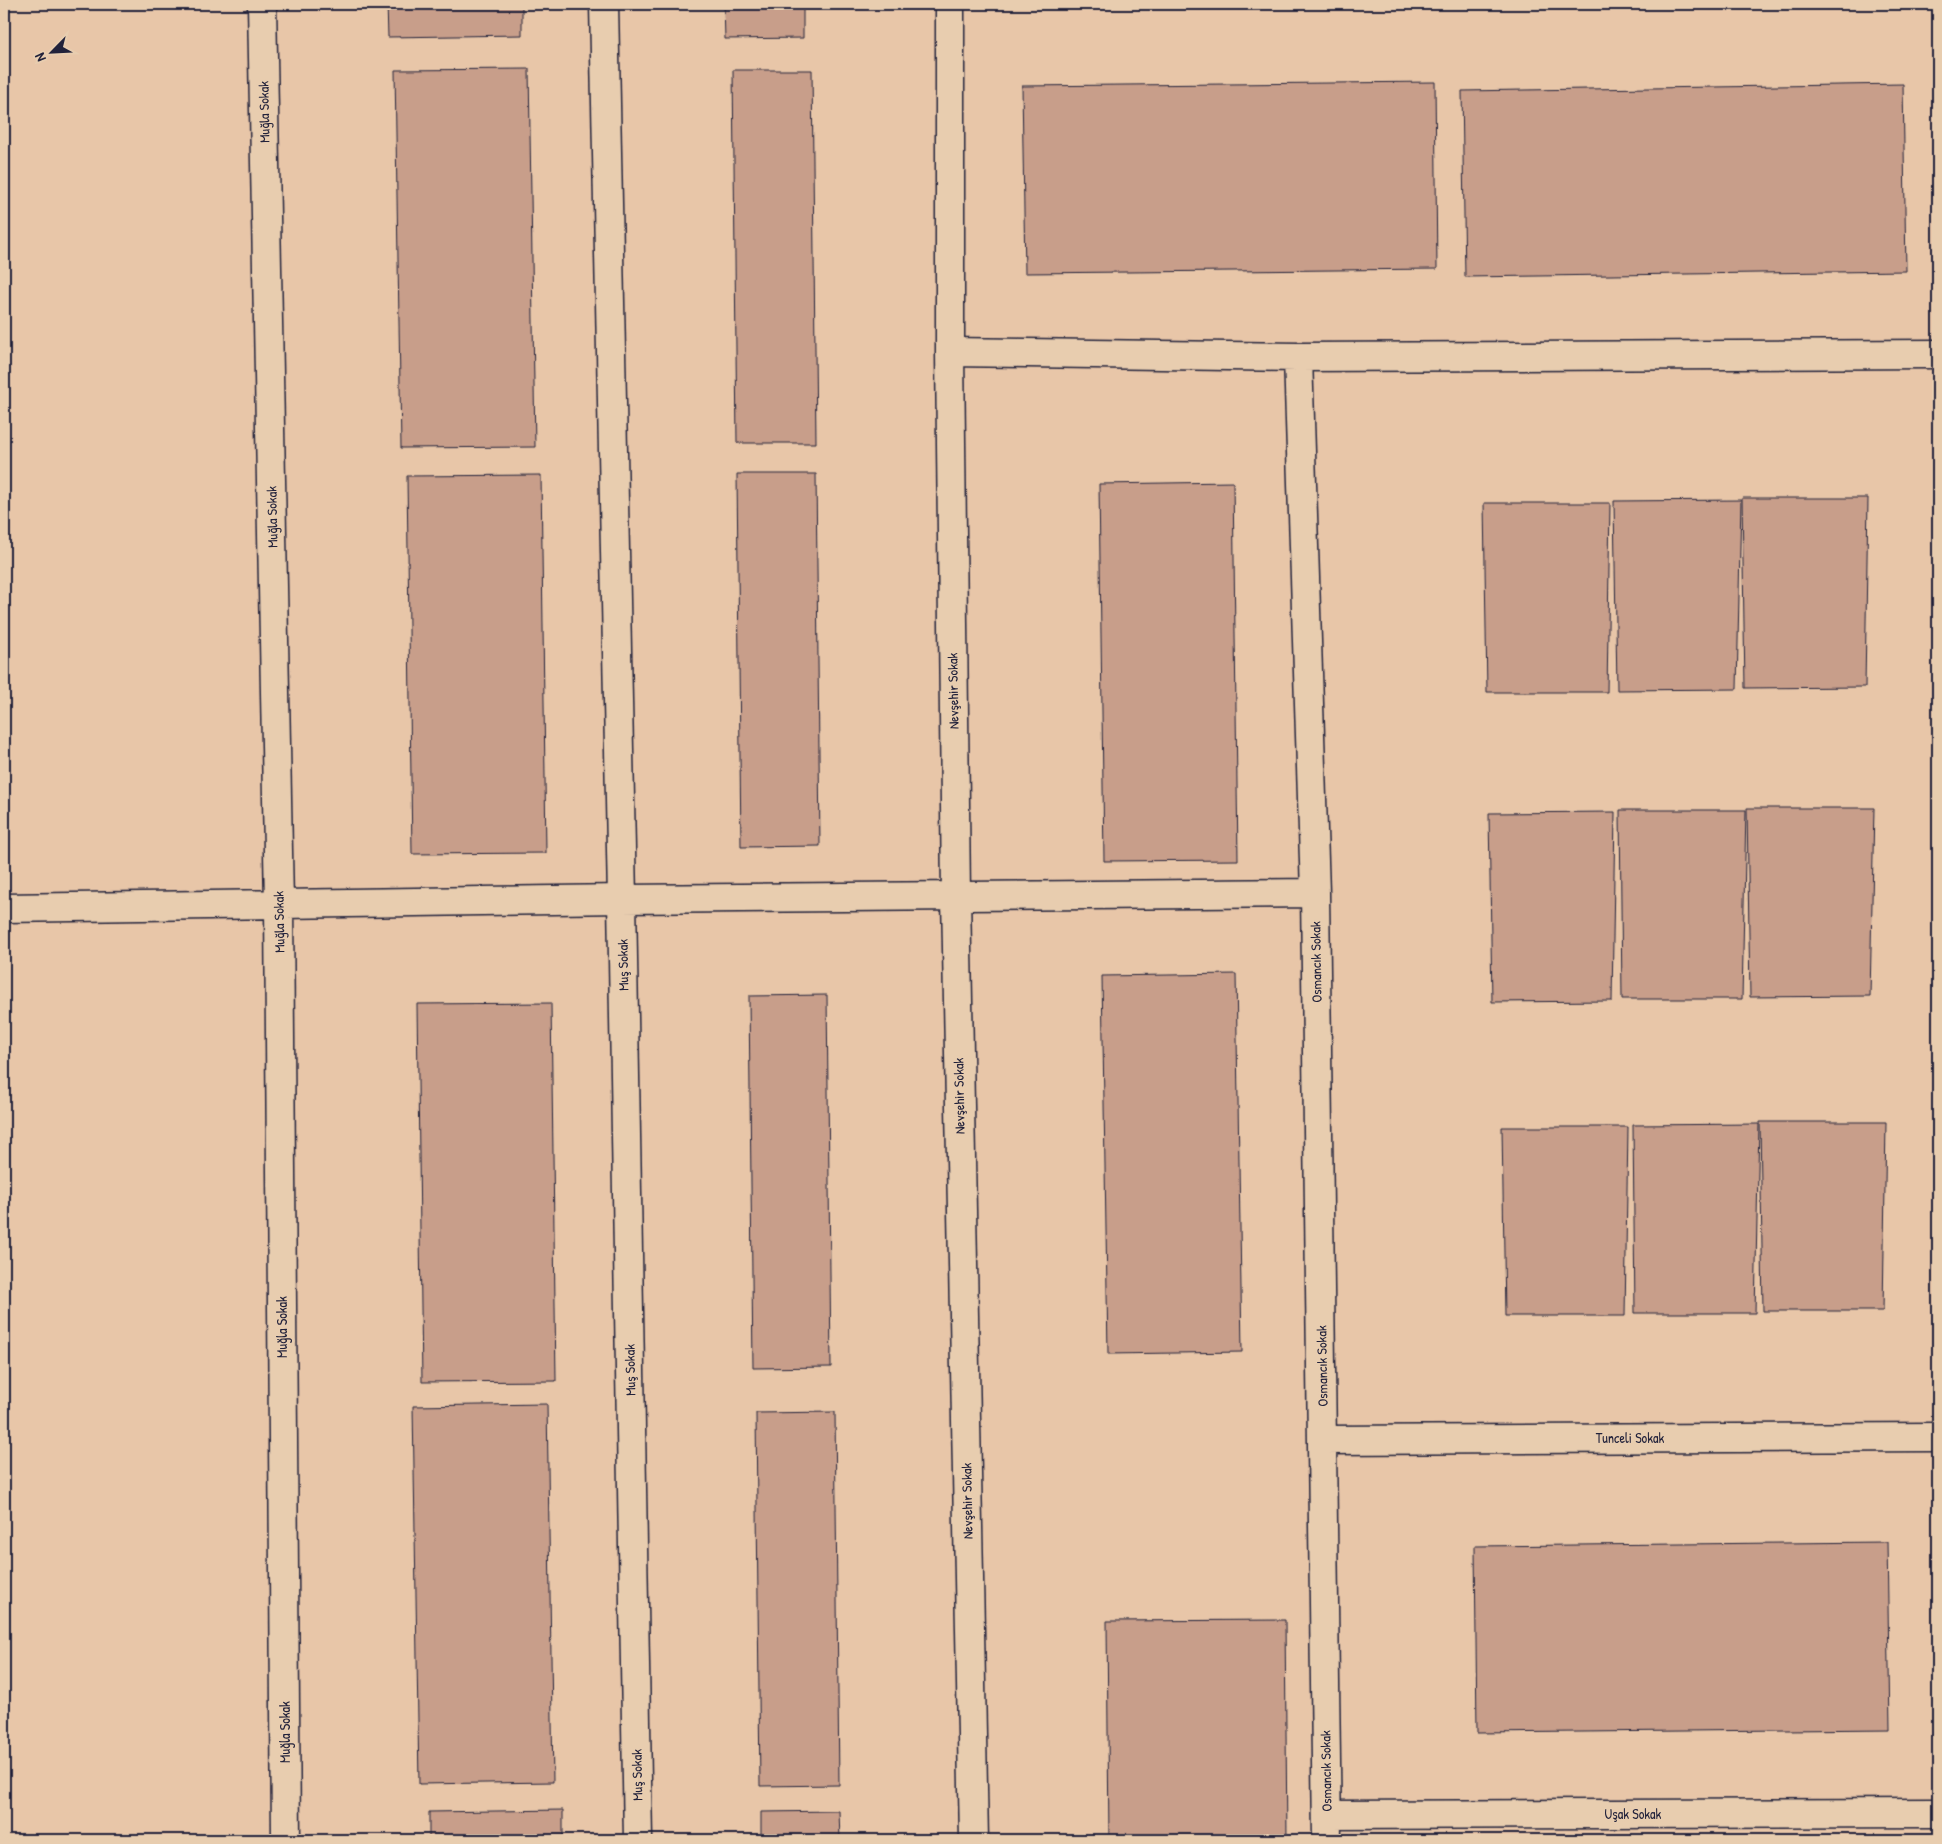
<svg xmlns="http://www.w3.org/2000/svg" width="1942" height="1844" font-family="'Patrick Hand',sans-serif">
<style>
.building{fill:#c89e8a;stroke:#22223b}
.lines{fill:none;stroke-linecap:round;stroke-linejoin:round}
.street-casing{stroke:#22223b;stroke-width:31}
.street{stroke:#e8cdaf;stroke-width:28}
.labels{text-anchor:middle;stroke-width:5;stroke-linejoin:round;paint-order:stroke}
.street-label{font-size:14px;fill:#22223b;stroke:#e8cdaf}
</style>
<rect width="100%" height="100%" fill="#e8c6a8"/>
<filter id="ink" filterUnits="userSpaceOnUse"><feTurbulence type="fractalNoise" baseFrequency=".02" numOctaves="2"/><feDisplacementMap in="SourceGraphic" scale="10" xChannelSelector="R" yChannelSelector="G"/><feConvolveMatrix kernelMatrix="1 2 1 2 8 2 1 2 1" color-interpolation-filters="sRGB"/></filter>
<g filter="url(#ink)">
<path class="building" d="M387 4H522V35L388 37Z
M724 4H803V38L725 39Z
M529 69 535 447 401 448 395 70Z
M733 70H812L816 443H737Z
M1435 82 1437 269 1025 273 1022 86Z
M1903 84 1906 271 1465 277 1462 91Z
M737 474H816L820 846 741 847Z
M541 475 546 853 412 854 407 476Z
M1233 482 1238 860 1104 861 1099 484Z
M1742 498H1868L1865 687 1745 688Z
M1741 500 1737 689 1617 690 1614 501Z
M1484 503H1610L1607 692H1487Z
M1747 808H1874L1870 996 1750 997Z
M1620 810H1746L1742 999H1622Z
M1615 812 1612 1001 1492 1002 1489 813Z
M1236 974 1242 1352 1108 1354 1102 976Z
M827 995 831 1367 753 1368 749 996Z
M551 1003 556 1381 422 1382 417 1004Z
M1760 1122H1886L1883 1311H1763Z
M1759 1124 1755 1313H1635L1633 1125Z
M1502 1127H1628L1625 1316H1505Z
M547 1404 553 1782 419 1784 413 1406Z
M835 1412 839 1785 760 1786 756 1413Z
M1887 1542 1890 1729 1477 1733 1475 1546Z
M1285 1620 1287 1840H1109L1107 1621Z
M563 1810V1840H429V1812Z
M839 1811 840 1840H761V1812Z"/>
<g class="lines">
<defs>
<path id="street" d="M262 4 279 904 286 1840
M604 4 622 899 638 1840
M950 4V352L1298 357 1938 354
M950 352 956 896 974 1840
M1298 357 1315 893 1327 1840
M4 908 622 899 1315 893
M1323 1440 1938 1437
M1327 1815 1938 1813"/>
</defs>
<use href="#street" class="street-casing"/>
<use href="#street" class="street"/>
</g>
</g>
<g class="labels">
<g class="street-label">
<text transform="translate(264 112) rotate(-91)" y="5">Muğla Sokak</text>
<text transform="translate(272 517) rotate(-91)" y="5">Muğla Sokak</text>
<text transform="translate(953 691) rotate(-91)" y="5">Nevşehir Sokak</text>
<text transform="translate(279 922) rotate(-91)" y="5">Muğla Sokak</text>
<text transform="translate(1316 962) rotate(-91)" y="5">Osmancık Sokak</text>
<text transform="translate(623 965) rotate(-91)" y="5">Muş Sokak</text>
<text transform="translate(959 1096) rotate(-91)" y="5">Nevşehir Sokak</text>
<text transform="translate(282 1327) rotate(-90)" y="5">Muğla Sokak</text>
<text transform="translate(1322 1366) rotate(-91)" y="5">Osmancık Sokak</text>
<text transform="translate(630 1370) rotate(-91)" y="5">Muş Sokak</text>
<text x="1630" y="1443">Tunceli Sokak</text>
<text transform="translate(967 1501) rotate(-91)" y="5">Nevşehir Sokak</text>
<text transform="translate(285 1732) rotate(-90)" y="5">Muğla Sokak</text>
<text transform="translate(1326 1771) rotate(-91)" y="5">Osmancık Sokak</text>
<text transform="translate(637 1775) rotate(-91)" y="5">Muş Sokak</text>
<text x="1633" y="1819">Uşak Sokak</text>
</g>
</g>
<rect width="1942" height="1844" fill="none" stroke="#e8cdaf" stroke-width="20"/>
<rect x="10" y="10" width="1922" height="1824" fill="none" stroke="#22223b" stroke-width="2" filter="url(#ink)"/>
<g transform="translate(52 52) rotate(246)" stroke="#e8cdaf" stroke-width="4" paint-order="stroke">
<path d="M0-4L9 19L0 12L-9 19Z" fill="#22223b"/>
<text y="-8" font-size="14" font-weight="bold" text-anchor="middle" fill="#22223b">N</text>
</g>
</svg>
